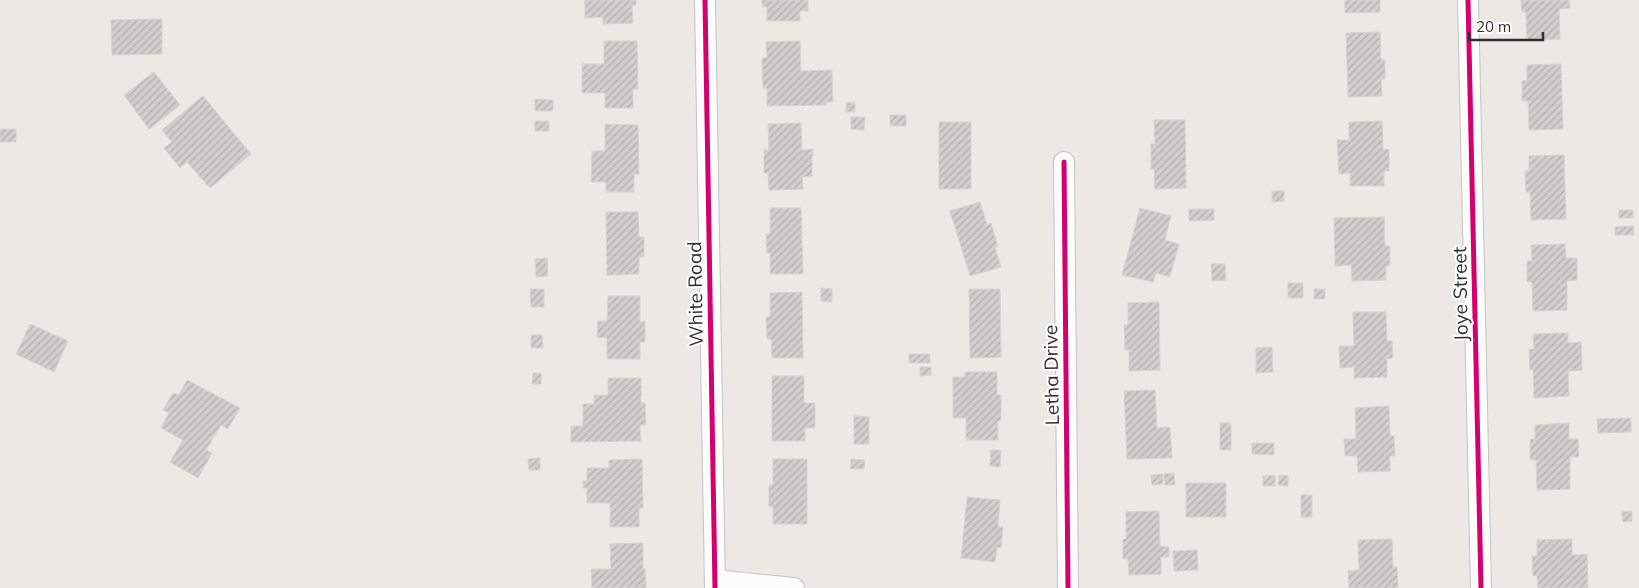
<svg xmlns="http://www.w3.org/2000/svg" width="1639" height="588" font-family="Mulish,sans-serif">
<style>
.building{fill:url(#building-hatch);stroke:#d7d4d0}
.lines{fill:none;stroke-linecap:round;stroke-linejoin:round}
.minor-casing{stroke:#c5c4c5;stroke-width:22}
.minor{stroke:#fcfcfb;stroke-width:20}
.cycleway-casing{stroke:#fff;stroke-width:8}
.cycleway{stroke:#d6006c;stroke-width:5}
.labels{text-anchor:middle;stroke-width:4;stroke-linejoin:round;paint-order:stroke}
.street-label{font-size:19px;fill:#2e2e2e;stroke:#fff}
</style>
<defs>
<pattern id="building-hatch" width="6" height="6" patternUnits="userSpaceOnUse" patternTransform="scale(1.25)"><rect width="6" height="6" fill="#d1cecb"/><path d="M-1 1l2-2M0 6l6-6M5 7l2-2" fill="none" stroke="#b4b1af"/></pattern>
</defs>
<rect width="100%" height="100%" fill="#ece8e4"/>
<path class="building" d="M585 0H636V5H632L633 23 603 24V17L585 18Z
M762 0H808V11H800V21H767V7H762Z
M1345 0H1380V12L1345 13Z
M1521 0H1569L1570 8 1559 9 1560 39 1527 40 1526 12H1522Z
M162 19V54L112 55 111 20Z
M1380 32 1381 60H1385V79H1381L1382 96 1348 97 1346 33Z
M604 41H637L638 89H633V108H605V93H582V64H604Z
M800 41 801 71 832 70 833 102H826V105L767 106V88H763L762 58H767L766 42Z
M1561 64 1563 129 1529 130 1528 101H1522V81L1527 80V65Z
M154 72 180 105 149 129 124 95Z
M203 96 251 154 210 188 187 162 180 168 164 148 172 142 162 130Z
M535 99 553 100V111H535Z
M855 102V112H846L847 103Z
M890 115H906V126H890Z
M851 117H865L864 130 851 129Z
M1154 120H1185L1186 188 1155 189 1154 169H1151V144H1155Z
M535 121H549V131H535Z
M1382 121 1383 150 1389 149V171H1384V186H1350V173L1339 174 1337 140H1349V122Z
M939 122H971V189H939Z
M801 123 802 150 813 149V156H812V176L802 177 803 189 769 190 768 173H764V150H769L768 124Z
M605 124 638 125 639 174H634V192H606V182H591L592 151H605Z
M0 129H16V142H0Z
M1564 155 1566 219 1531 220 1530 192H1526L1525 171H1529V156Z
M1272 191H1284V201L1272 202Z
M980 202 987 225 991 223 998 247H995L1001 267 970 276 950 211Z
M770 208H801L803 274H770V253H767L766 234H770Z
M1140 208 1171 216 1165 240 1179 244 1170 277 1156 273 1153 282 1122 275Z
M1189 209H1214V220L1189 221Z
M1619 210H1633V218H1619Z
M606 212H638L639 237H644V257H639V274L607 275Z
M1384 217 1385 246H1390V266H1386V280L1352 281 1351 265 1335 266 1334 218Z
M1633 226 1634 235H1615V227Z
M1565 244 1566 258H1577V280L1567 281V310L1533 311 1532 282H1527V261H1532L1531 245Z
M547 258 548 276 536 277 535 259Z
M1211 264H1225L1226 280 1212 281Z
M1288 283H1303V298H1288Z
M821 288 832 289V302L821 301Z
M530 289H544V307H531Z
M969 289H1000L1001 357 970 358Z
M1314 289H1325V299H1314Z
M802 292 803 358H772L771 339H767L766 317H770V293Z
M608 296H640V322L645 321V342H640V359H607V338L597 337 598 321H607Z
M1159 302 1160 370 1129 371V350H1125L1124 325H1128V303Z
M1353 312H1386L1387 341H1392L1393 358 1387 359V377L1354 378V367L1340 368 1339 346H1354Z
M30 324 68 341 54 372 16 354Z
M1568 333V343L1581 342 1582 370 1568 371 1569 396 1534 398 1533 369 1530 370 1529 349H1534L1533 334Z
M531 335H542L543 348H531Z
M1272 347 1273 372 1256 373V348Z
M909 354H930V363H909Z
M920 367H931V375L920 376Z
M965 372H997V395H1001V421H998V440H966V418H953V377H965Z
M533 373H541V384H532Z
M772 376H804V403H815V428H805V441H772Z
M608 378H641V403H645L646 425H640L641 441 571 442V426H583V404H594V395H608Z
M187 380 240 408 228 429 221 425 206 450 212 453 198 478 170 462 183 440 161 428 169 413 163 410 173 393 179 395Z
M1155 390 1157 428 1170 427 1172 458 1127 459 1124 391Z
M1389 406 1390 436H1394L1395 456H1390V471L1358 472 1357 456H1345L1344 439H1356L1355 408Z
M854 416 869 417V444H854Z
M1631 418V432L1598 433 1597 419Z
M1220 423H1231V450H1220Z
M1569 423V439H1578L1579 457H1570V489L1537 490 1536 460H1530V439H1535V425Z
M1252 443H1274V455L1252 454Z
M991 450H1001L1000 467 990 466Z
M540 458V470H529L528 459Z
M642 459 643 508H639V527H610V503H587V488H583V481H587V468H609V460Z
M773 459H807V524H773V507H769V485H773Z
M851 459 865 460 864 469H850Z
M1174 473 1175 485H1165L1164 474Z
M1163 474V484L1152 485 1151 475Z
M1275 475V486H1263V476Z
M1279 475 1288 476V486L1278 485Z
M1186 483H1226V517H1186Z
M1301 495H1312V517H1301Z
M967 497 1000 500 998 527H1003L1001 548 997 547 995 562 961 558Z
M1159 511 1160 546 1169 547V557H1161V574L1129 575 1128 559H1123V539H1126V512Z
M1632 511V521L1623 522 1622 512Z
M1392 539 1393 567H1397L1398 588H1349L1348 571 1359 570 1358 540Z
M1572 539V555L1587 554 1588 588H1538L1537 575 1533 576 1532 556H1537V540Z
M643 543V569H645L646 588H592L591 569H611L610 544Z
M1197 550 1198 570 1174 571 1173 551Z"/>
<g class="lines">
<defs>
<path id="minor" d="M705 0 715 588
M1468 0 1481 588
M1064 162 1068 588
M715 580 794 588"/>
</defs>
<use href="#minor" class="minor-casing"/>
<use href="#minor" class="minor"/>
<defs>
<path id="cycleway" d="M705 0 715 588
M1468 0 1481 588
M1064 162 1068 588"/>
</defs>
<use href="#cycleway" class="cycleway-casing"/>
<use href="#cycleway" class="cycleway"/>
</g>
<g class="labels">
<g class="street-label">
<text transform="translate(695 294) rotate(-91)" y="7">White Road</text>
<text transform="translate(1460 294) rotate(-91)" y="7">Joye Street</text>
<text transform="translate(1051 375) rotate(-91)" y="7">Letha Drive</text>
</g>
</g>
<path d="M1469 32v8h74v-8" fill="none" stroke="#2e2e2e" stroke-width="2.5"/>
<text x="1476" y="32" font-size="15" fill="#2e2e2e" stroke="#ffffff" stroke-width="4" paint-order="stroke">20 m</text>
</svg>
